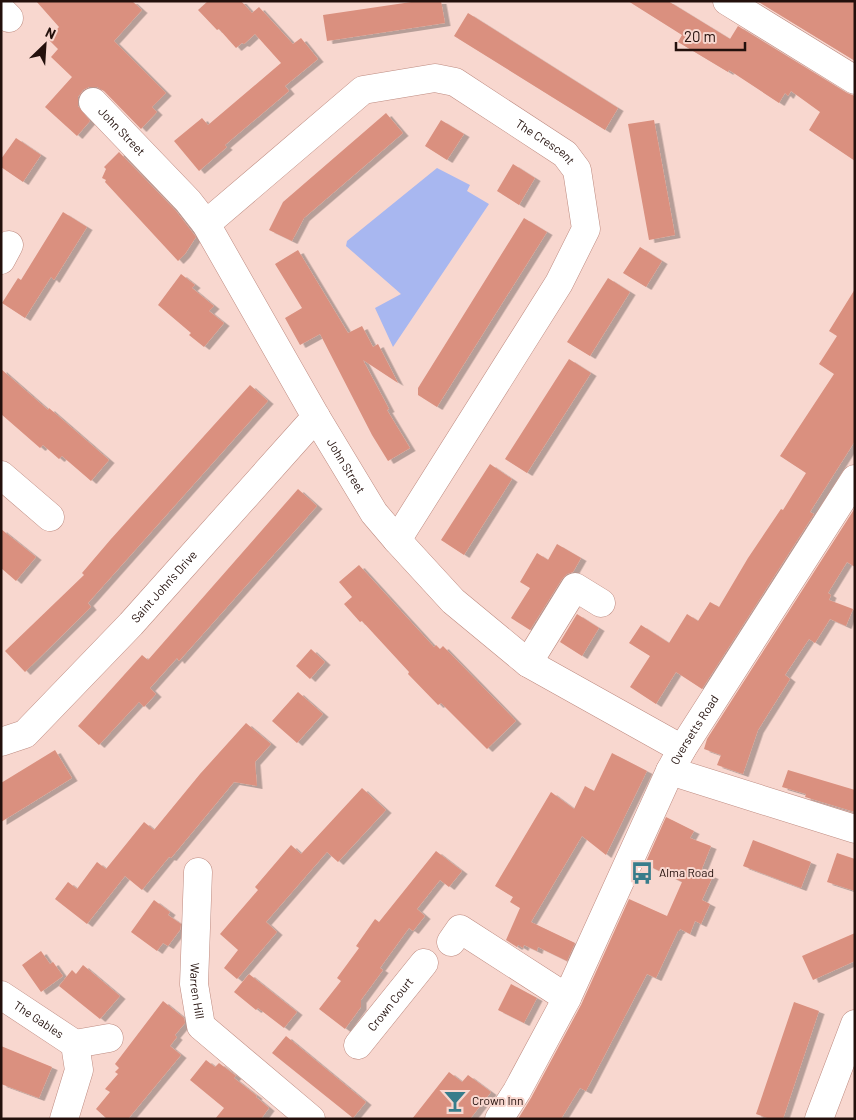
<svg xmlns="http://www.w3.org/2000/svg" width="856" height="1120" font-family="Barlow,sans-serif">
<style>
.green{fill:#a8b7f0}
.building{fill:#da907f;filter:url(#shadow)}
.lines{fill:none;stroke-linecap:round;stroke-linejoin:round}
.street-casing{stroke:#be8b80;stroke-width:29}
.street{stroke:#fff;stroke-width:28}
.labels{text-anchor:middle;stroke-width:4;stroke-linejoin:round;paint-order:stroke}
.street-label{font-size:12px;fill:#23100c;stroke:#f8d7cf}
.poi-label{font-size:12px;fill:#23100c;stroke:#f8d7cf;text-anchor:start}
</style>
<defs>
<filter id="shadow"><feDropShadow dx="5.5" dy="3" stdDeviation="0" flood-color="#0004"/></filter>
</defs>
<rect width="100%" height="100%" fill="#f8d7cf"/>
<path class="green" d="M437 168 470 185 467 191 489 204 393 347 375 308 401 294 346 246 347 241Z"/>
<path class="building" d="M36 1H132L142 10 114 41 166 93 152 107 157 112 141 129 104 91 97 87H89L83 90 78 97V106L90 121 77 136 45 107 72 77 51 57 58 49 48 39 59 27Z
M208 1H241L252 13 259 7 293 44 301 38 318 59 285 86 289 91 225 145 227 147 199 171 174 141 202 118 208 125 281 63 255 34 244 44 242 43 236 48 219 29 217 30 198 10Z
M418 1H441L445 23 327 41 323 15Z
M628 1H668L730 39 738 26 847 93 855 96V161L809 130 820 112 791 91 788 96 785 93 779 103 729 70 728 72 678 42 682 35Z
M757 1H855V61Z
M468 13 618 108 605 130 454 36Z
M386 113 403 133 304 218 292 241 269 230 283 202Z
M441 120 464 134 447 160 425 146Z
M654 120 675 235 649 240 628 124Z
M16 138 41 155 23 182 1 167V159Z
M119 152 176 211 196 237 185 254 178 261 105 182 106 180 102 178 106 169 104 167Z
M513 164 535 178 519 205 497 191Z
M63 212 87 227 54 280 51 277 25 318 2 303 18 278 21 280Z
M524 218 547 232 437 407 418 395V388Z
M640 247 662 261 646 287 623 273Z
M298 250 348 333 362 326 373 347 378 344 398 383 363 360 389 409 387 410 410 448 388 461 372 435 320 334 300 345 285 318 302 308 275 264Z
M181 274 195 285 192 288 214 306 209 311 224 323 204 347 189 335 191 333 158 305Z
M608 278 630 292 590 356 567 342Z
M855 289V441L810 512 814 514 702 689 676 672 656 704 630 687 650 656 629 643 641 625 669 643 687 614 698 621 710 602 719 607 748 558 781 509 783 510 806 473 780 456 834 374 819 364 837 336 829 331Z
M569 359 591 373 527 473 505 459Z
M1 369 48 410 49 408 109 460 91 481 62 456 59 459 43 445 40 448 1 414Z
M250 385 268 401 88 603 91 607 25 672 5 651 84 575 82 573 111 539Z
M490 464 512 479 464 555 441 540Z
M298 489 317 506 179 661 177 658 150 688 156 694 144 707 139 702 99 745 78 726 142 655 148 660Z
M855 508V567L847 562 828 593 831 595 829 600 853 609 846 626 830 619 815 643 809 639 785 675 790 679 758 730 743 774 717 765 721 755 704 749 707 739Z
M1 529 36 557 16 581 1 568Z
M557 544 581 558 573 572 567 574 562 579 530 630 511 618 530 588 520 582 537 553 548 560Z
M359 565 434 647 436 645 440 649 443 646 516 721 487 749 441 703 438 705 408 674 409 672 362 621 360 622 344 604 352 597 339 582Z
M577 614 599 628 582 656 560 642Z
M311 649 325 662 310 679 296 666Z
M298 692 323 714 297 743 272 721Z
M246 723 271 744 255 762 257 786 234 782 171 858 169 857 142 890 125 876 87 924 55 899 68 882 77 889 97 862 106 869 144 822 154 830 200 774Z
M55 750 72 778 1 822V783Z
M612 753 647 771 606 855 582 836 531 922 575 943 567 961 538 947 537 951 524 945 523 948 518 945 517 947 506 940 520 908 510 902 513 897 495 886 551 792 574 809 585 786 594 791Z
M788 770 855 790V812L805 797 806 794 782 787Z
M362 788 386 810 338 862 327 852 266 922 277 932 237 979 224 968 238 950 220 934 258 890 255 887 291 845 301 854Z
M666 817 694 831 690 838 711 846 701 871 713 876 702 900 710 904 701 924 695 921 690 934 680 929 679 931H678L656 978 647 974 586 1091 580 1088 561 1119H518L531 1098 581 1005 629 899 667 916 682 882 645 864Z
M753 840 811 862 801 888 743 866Z
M436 851 462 871 449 887 440 880 417 909 425 916 413 931 409 928 380 968 383 970 361 1000V1007L345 1029 319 1009 341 981 337 978 359 948 356 946 375 919 379 922Z
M837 853 855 859V891L827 882Z
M154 900 170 912 168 915 181 924 180 930 168 946 163 943 157 951 131 932Z
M855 933V961L813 980 802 956Z
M41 951 50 964 53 962 63 976 41 992 22 965Z
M83 965 120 996 100 1019 59 986 72 970 76 974Z
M249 974 297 1012 284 1028 258 1008 256 1010 234 992Z
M511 984 537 998 524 1023 498 1010Z
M163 1001 184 1018 185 1023 175 1035 177 1037 170 1046 181 1055 128 1119H107L96 1109 110 1092 105 1089 118 1074 115 1072 119 1068 115 1064Z
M794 1002 819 1011 783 1119H770L756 1114Z
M286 1036 366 1102 353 1118 272 1053Z
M1 1046 52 1067 39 1098 1 1084Z
M206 1060 215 1067 219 1063 236 1076 234 1078 257 1096 256 1097 269 1108 261 1119H215L224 1108 190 1080Z
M449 1072 462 1082 468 1075 491 1092 470 1119H412Z"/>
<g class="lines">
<defs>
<g id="street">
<path d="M727 1 855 80"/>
<path d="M1 10 9 18"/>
<path id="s1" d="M93 102 188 201 206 224 316 417 374 513 397 540 453 601 528 663 682 749"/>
<path id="s2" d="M206 224 363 90 435 78 455 82 565 154 577 170 586 229 559 283 397 540"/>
<path d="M1 260 9 245"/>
<path d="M1 475 50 517"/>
<path d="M528 663 575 587 601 603"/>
<path id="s3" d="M1 742 25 734 131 624 316 417"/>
<path d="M670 771 855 829"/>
<path id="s4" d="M198 872 194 984 201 1026 311 1119"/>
<path d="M451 942 460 929 567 998"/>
<path id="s5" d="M1 995 75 1044 79 1070 64 1119"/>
<path d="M75 1044 109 1038"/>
<path id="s6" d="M358 1045 424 963"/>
<path id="s7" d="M499 1119 517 1091 567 998 670 771 682 749 855 479"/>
<path d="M819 1119 855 1024"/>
</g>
</defs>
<use href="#street" class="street-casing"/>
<use href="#street" class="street"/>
</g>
<defs>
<symbol id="bus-bare" viewBox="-9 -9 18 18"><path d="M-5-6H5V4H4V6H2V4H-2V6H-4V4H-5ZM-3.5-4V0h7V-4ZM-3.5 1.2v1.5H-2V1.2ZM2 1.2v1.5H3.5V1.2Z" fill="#387d8b" stroke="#f8d7cf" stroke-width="2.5" paint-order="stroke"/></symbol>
<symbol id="bar-bare" viewBox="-9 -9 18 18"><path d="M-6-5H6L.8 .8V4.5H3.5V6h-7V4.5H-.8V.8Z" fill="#387d8b" stroke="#f8d7cf" stroke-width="2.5" paint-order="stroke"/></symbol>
</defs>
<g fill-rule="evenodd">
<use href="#bus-bare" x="626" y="857" width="32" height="32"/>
<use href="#bar-bare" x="439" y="1085" width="32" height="32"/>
</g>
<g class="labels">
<g class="street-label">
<text dy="4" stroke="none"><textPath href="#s1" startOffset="41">John Street</textPath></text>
<text dy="4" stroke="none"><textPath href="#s2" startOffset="408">The Crescent</textPath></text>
<text dy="4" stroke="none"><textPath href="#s1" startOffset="446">John Street</textPath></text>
<text dy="4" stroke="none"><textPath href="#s3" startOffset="228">Saint John's Drive</textPath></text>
<text dy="4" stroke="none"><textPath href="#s7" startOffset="436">Oversetts Road</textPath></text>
<text dy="4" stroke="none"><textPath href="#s4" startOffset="119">Warren Hill</textPath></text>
<text dy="4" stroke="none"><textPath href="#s6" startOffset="52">Crown Court</textPath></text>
<text dy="4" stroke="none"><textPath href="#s5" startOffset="45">The Gables</textPath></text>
</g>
<g class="poi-label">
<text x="659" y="877">Alma Road</text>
<text x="472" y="1105">Crown Inn</text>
</g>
</g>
<rect width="856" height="1120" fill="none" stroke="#23100c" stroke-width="5"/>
<g transform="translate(45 45) rotate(25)" stroke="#f8d7cf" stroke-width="4" paint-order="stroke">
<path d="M0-4L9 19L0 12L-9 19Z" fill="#23100c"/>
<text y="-8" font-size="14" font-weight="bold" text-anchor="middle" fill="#23100c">N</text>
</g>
<path d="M676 42v8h69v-8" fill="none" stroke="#23100c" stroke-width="2.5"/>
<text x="684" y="42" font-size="15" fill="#23100c" stroke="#f8d7cf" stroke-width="4" paint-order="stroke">20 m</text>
</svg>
